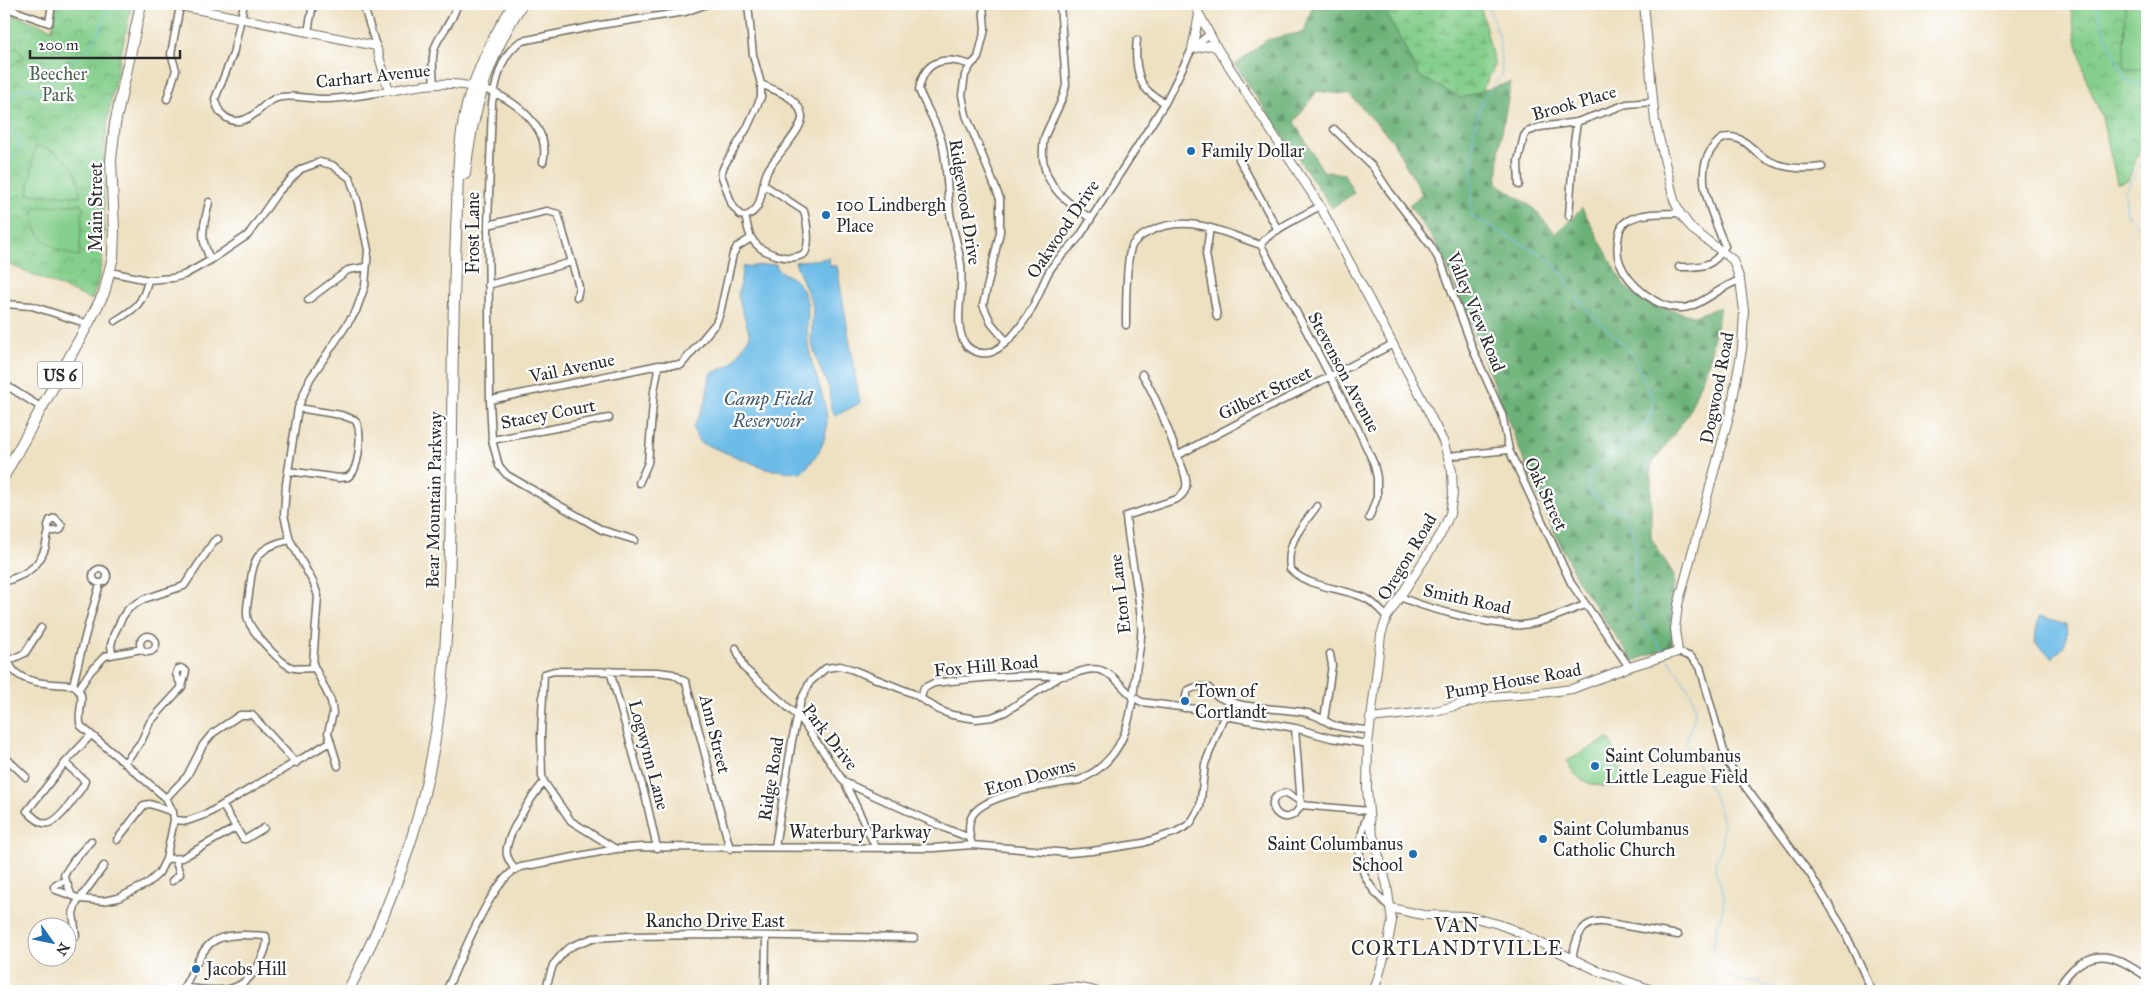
<svg xmlns="http://www.w3.org/2000/svg" width="2151" height="995" font-family="'IM FELL Great Primer',serif">
<style>
.forest{fill:url(#forest-firs);stroke:#4c6e52}
.wetland{fill:url(#wetland-marsh);stroke:#587d5c}
.park{fill:url(#park-crowns);stroke:#587d5c}
.garden{fill:#85cf8c;stroke:#587d5c}
.water{fill:#6dbce8;stroke:#4c748a}
.lines{fill:none;stroke-linecap:round;stroke-linejoin:round}
.stream{stroke:#6dbce8;stroke-width:1}
.minor-casing{stroke:#6f6b60;stroke-width:9}
.tertiary-casing{stroke:#6f6b60;stroke-width:10}
.primary-casing{stroke:#6f6b60;stroke-width:12}
.trunk-casing{stroke:#6f6b60;stroke-width:12}
.minor{stroke:#fff;stroke-width:6}
.tertiary{stroke:#fff;stroke-width:8}
.primary{stroke:#fff;stroke-width:10}
.trunk{stroke:#fff;stroke-width:10}
.poi-dot{fill:#1f6fb2;stroke:#fff;stroke-width:2}
.labels{text-anchor:middle;stroke-width:4.5;stroke-linejoin:round;paint-order:stroke}
.shield{fill:#fff;stroke:#6b6b6b;stroke-width:1}
.shield-label{font-size:16px;font-weight:bold;fill:#2b2b2b}
.park-label{font-size:18px;fill:#4a644d;stroke:#fff}
.street-label{font-size:18px;fill:#2b2b2b;stroke:#fff}
.poi-label{font-size:18px;fill:#2b2b2b;stroke:#fff;text-anchor:start}
.water-label{font-size:19px;font-style:italic;fill:#425e6d;stroke:#fff}
.quarter-label{font-size:20px;letter-spacing:1px;fill:#2b2b2b;stroke:#fff}
</style>
<defs>
<pattern id="forest-firs" width="22" height="20" patternUnits="userSpaceOnUse" patternTransform="scale(1.25)"><rect width="22" height="20" fill="#6cb278"/><path d="M5 1l3.5 6h-7zM16 11l3.5 6h-7z" fill="#599163"/></pattern>
<pattern id="wetland-marsh" width="20" height="14" patternUnits="userSpaceOnUse" patternTransform="scale(1.25)"><rect width="20" height="14" fill="#85cf8c"/><path d="M1 5h8M5 5V1M11 12h8M15 12V8" fill="none" stroke="#6da873"/></pattern>
<pattern id="park-crowns" width="20" height="18" patternUnits="userSpaceOnUse" patternTransform="scale(1.25)"><rect width="20" height="18" fill="#85cf8c"/><path d="M2 6a3 3 0 1 1 6 0M12 15a3 3 0 1 1 6 0" fill="none" stroke="#6da873"/></pattern>
</defs>
<rect width="100%" height="100%" fill="#fff"/>
<filter id="ink" filterUnits="userSpaceOnUse"><feTurbulence type="fractalNoise" baseFrequency=".02" numOctaves="2"/><feDisplacementMap in="SourceGraphic" scale="10" xChannelSelector="R" yChannelSelector="G"/><feConvolveMatrix kernelMatrix="1 2 1 2 8 2 1 2 1" color-interpolation-filters="sRGB"/></filter>
<filter id="wash" filterUnits="userSpaceOnUse"><feTurbulence type="fractalNoise" baseFrequency=".0096" numOctaves="4" result="noise"/><feDisplacementMap in="SourceGraphic" scale="20" xChannelSelector="R" yChannelSelector="G"/><feGaussianBlur stdDeviation="1.12" result="paint"/><feColorMatrix in="noise" values="0 0 0 0 0 0 0 0 0 0 0 0 0 0 0 0 0 1.4 0 .05"/><feComposite in="paint" operator="in"/></filter>
<g filter="url(#wash)">
<rect width="100%" height="100%" fill="#eee1c2"/>
<path class="forest" d="M1313 4H1382L1420 76 1460 98 1511 82 1500 142 1497 183 1532 207 1556 234 1582 208 1625 287 1654 306 1694 316 1720 307 1709 361 1688 414 1651 466V538L1674 575 1672 646 1633 661 1579 583 1542 506 1441 251 1409 205 1422 194 1392 140 1350 95 1317 91 1294 122 1323 171 1344 174 1354 193 1332 208 1235 65 1266 40 1304 32Z"/>
<path class="wetland" d="M1382 4H1480L1495 66 1482 91 1460 98 1420 76Z"/>
<path class="park" d="M57 4H132C122 51 109 97 105 145 101 197 111 250 92 300L4 262V201L7 193 4 190V11L52 29Z
M2070 4H2147V138L2141 146 2128 181 2117 183 2102 117 2087 82 2076 39Z"/>
<path class="garden" d="M2125 4H2147V69H2124Z
M16 46 24 57 6 70 4 67V56Z
M35 146C62 150 81 168 80 196L28 194Z
M81 204 83 207 79 256C56 253 26 234 35 207Z
M1607 739 1610 740 1627 782C1604 791 1577 786 1567 761Z"/>
<path class="water" d="M829 258 830 266H837L860 403 835 416 831 408 829 388 819 366 811 341 813 306 795 262Z
M776 264 777 269C786 276 794 276 801 287 813 307 805 322 808 343 816 396 850 426 801 473L767 469 699 442 693 428 706 401 710 374 732 364 750 336 738 296 743 267Z
M2039 617 2066 625C2068 642 2065 646 2053 658L2034 642Z"/>
<g class="lines">
<path class="stream" d="M1487 4 1499 35 1502 75 1484 97 1474 128 1471 216 1551 260 1587 310 1632 353 1654 402 1645 427 1589 473 1588 491 1602 502 1626 514 1635 543 1634 608 1664 653
M2096 4 2110 45 2126 80 2147 87
M2147 154 2125 191 2127 215 2147 235
M4 200 8 195 4 168 19 150 20 142C11 130 8 115 8 100L23 87 46 95C50 88 52 80 56 74 61 66 71 63 78 57 96 44 104 24 110 4
M1668 658C1677 672 1693 690 1695 707 1696 718 1689 732 1686 742 1696 763 1722 804 1723 826 1723 832 1723 839 1722 845 1720 852 1715 860 1715 867 1715 879 1725 889 1724 900 1722 922 1703 949 1720 969 1734 985 1762 979 1780 991"/>
</g>
</g>
<g filter="url(#ink)">
<g class="lines">
<defs>
<path id="minor" d="M244 4 233 54 215 99C217 111 225 121 238 121 256 120 264 99 281 97 295 95 310 99 324 99 346 99 368 94 389 91
M363 4 376 46
M748 4 753 55 761 84V97L747 128 724 166 721 174 732 205 740 215 745 216C766 210 759 185 768 170 775 157 804 128 802 116 799 97 776 91 761 84
M983 4 985 29 978 58 971 65 965 75 962 95 966 115 1000 199V232L983 305 991 323 1006 341
M1060 4 1066 85C1063 103 1052 118 1045 136 1042 143 1043 151 1043 159 1046 188 1068 203 1090 218
M4 7 49 23 52 4
M308 32 313 4
M1137 40C1135 55 1136 80 1148 91 1153 96 1159 99 1165 103
M971 65C945 56 924 59 919 90 926 108 937 123 942 142 947 165 947 190 950 213 953 231 959 248 961 265 964 289 954 319 963 340 967 350 981 356 992 352 1013 342 1030 314 1039 294 1043 284 1046 275 1052 267 1060 256 1071 247 1080 236L1165 103 1192 49 1209 34
M434 83C433 71 431 58 435 47 441 31 454 21 457 4
M482 89C512 96 552 128 543 162
M167 99 176 70 171 54 180 6
M1334 129 1373 167 1389 191 1431 246 1442 265 1474 352 1502 414 1509 450
M1239 159 1278 230
M1519 185 1518 161 1524 136 1527 132 1540 127 1577 122 1627 104 1653 102
M209 202C204 226 198 237 211 260
M1680 213C1664 214 1641 212 1627 221 1620 225 1619 233 1618 241 1617 248 1617 256 1620 263 1628 284 1658 310 1682 308 1700 307 1721 286 1740 280
M745 216C747 223 748 233 752 239 761 254 791 263 805 253 810 242 807 223 804 211L764 185
M1569 216 1574 142 1577 122
M488 225 547 211 558 214 579 287 577 297
M1210 228 1206 254 1217 317
M1261 245 1358 429 1374 464 1377 478V497L1369 518
M1261 245C1266 232 1307 214 1320 206
M1679 267C1700 267 1714 268 1725 246 1713 216 1688 169 1718 142 1724 136 1731 136 1739 139 1747 142 1754 150 1760 155 1777 168 1801 170 1822 167
M110 272 148 280 173 278 184 275 211 260 248 235 278 192 301 169 320 162 332 165 350 178 358 203 368 250 365 286 356 311 310 379 298 408 286 484 284 515 290 540 314 584 318 596 313 664 331 701 333 713 328 733 338 766
M488 285 572 262
M308 300 348 270 366 267
M4 304 32 306 88 324
M115 321C135 309 143 304 148 280
M1126 325C1126 308 1126 262 1131 248 1134 240 1142 235 1151 231 1189 213 1223 233 1261 245
M4 384 42 408
M490 400 659 365H681L716 323 720 313 733 254 737 247 751 238
M492 440 609 418
M1177 456C1248 416 1321 382 1393 344
M1448 456 1509 450 1571 583 1629 667
M288 471 339 478 348 477 353 472C359 461 363 430 355 420L341 415 298 408
M639 483 648 463 654 391 659 365
M1317 506C1302 527 1286 541 1290 569 1309 589 1344 587 1367 599 1374 603 1381 611 1387 617
M55 518 62 526 60 530 49 532 48 526 50 520Z
M290 540C254 547 253 561 249 594 248 602 245 612 248 620 252 632 280 663 291 667 298 670 307 668 314 668
M635 540 602 530 507 475 499 466 492 440 490 400 488 225 492 103C496 82 501 52 522 41L600 25 685 12 707 4
M93 576a7 7 0 1 1 14 0a7 7 0 1 1-14 0Z
M4 582C21 576 37 570 44 551 47 545 46 538 49 532
M1401 597C1423 608 1498 627 1522 625 1543 623 1566 612 1585 605
M140 644a8 8 0 1 1 16 0a8 8 0 1 1-16 0Z
M4 645C6 654 8 664 14 671 27 685 55 684 73 685 90 695 75 712 81 726L166 798 173 812 174 820 171 835 166 859 159 873 147 884 118 898 103 901 81 899 56 890 54 887 56 884 65 881
M736 648 744 668 801 719 844 782 947 829 970 838
M1678 652 1691 657 1700 667 1727 762 1810 874 1843 928 1872 991
M112 654 111 645 114 634 123 616 129 608 144 599 184 586 214 541 218 539
M8 661 25 653 41 628
M181 668 186 671 182 687 176 674 178 669Z
M610 671 646 799 657 848
M73 685C81 651 90 617 100 584
M78 690 90 672 105 656 142 649
M921 697 924 688 934 683C975 678 1019 674 1059 676 1073 677 1086 666 1100 670 1118 675 1126 696 1142 702L1203 710 1224 716 1295 728 1331 738 1368 744
M1184 708 1187 691C1195 686 1200 686 1209 688 1224 711 1282 707 1307 713 1317 715 1323 720 1331 724 1342 729 1358 729 1369 730
M1324 720 1332 665 1330 654
M1295 728 1301 805C1285 837 1255 796 1287 793L1298 800 1301 805 1369 811C1352 853 1357 879 1391 908
M4 756 26 777
M125 762 141 742 150 722 182 687
M65 763 85 781 83 786C76 796 56 828 43 823 37 821 31 815 27 811Z
M65 763 91 735
M845 783 876 848
M166 798 187 776 203 745 213 733 240 715H252L296 763
M223 806 243 839H246L264 828
M174 820 187 821 207 814 330 742
M117 840 144 805 150 804 173 812
M972 845C970 836 967 828 971 818 981 793 1055 785 1080 780 1127 758 1131 718 1136 672 1138 656 1143 639 1141 622 1139 587 1129 552 1126 516L1177 499C1181 496 1185 493 1186 487 1188 477 1181 466 1178 457 1167 427 1158 400 1142 374
M775 847 792 741 801 700 810 682 826 668 840 666 851 669 914 694 939 710 952 715 976 719 992 717 1005 712 1061 676
M730 849 686 682 673 674 658 672 554 671 544 674 541 735 542 776 544 782 571 821 616 849 642 847 934 848 972 845 1069 853 1092 851 1143 843 1176 832 1190 824 1200 807 1205 764 1224 716
M166 859 182 858 235 828
M514 869C512 864 508 860 507 855 503 838 533 795 544 782
M172 881 180 874 175 859
M71 894 64 875 74 860 91 841
M76 936 73 913 76 904 104 866
M1572 960C1575 941 1580 920 1603 922L1678 935
M183 991 184 987C192 974 199 953 211 943 224 932 251 935 266 936 268 946 264 953 260 962 244 995 217 993 184 987
M446 991C460 963 492 875 521 867L616 849
M545 991 553 965 564 952 572 946 593 938 629 936 716 935 914 938
M765 991 766 937
M2058 991C2060 983 2067 975 2073 969 2100 945 2121 960 2147 977"/>
<path id="tertiary" d="M171 4 376 46 389 91C419 85 447 80 477 88
M1194 4 1217 48 1320 206 1424 403 1443 441 1452 471 1453 494 1450 514 1441 534 1387 617 1381 635 1379 652 1368 744 1367 788 1370 825 1387 885 1392 921 1387 948 1374 991
M1192 49 1199 15
M1192 49 1210 45 1217 48
M1370 718 1435 711 1490 697 1533 694 1572 689 1629 667 1678 652 1675 629 1678 605 1731 409 1742 349 1744 311 1740 280 1733 260 1692 229 1680 213 1674 200 1655 121 1644 4
M1391 908 1423 915 1467 916 1498 924 1514 930 1598 971 1655 991
M1042 991C1060 986 1077 986 1095 991"/>
<path id="primary" d="M4 476 88 324 104 293 113 257 114 230 111 160 115 124 141 4"/>
<path id="trunk" d="M465 174C471 115 489 53 522 4
M348 991C401 888 433 792 443 676 453 566 451 455 453 344 454 298 455 253 457 207 458 170 459 131 470 95 481 63 495 31 515 4"/>
</defs>
<use href="#minor" class="minor-casing"/>
<use href="#tertiary" class="tertiary-casing"/>
<use href="#primary" class="primary-casing"/>
<use href="#trunk" class="trunk-casing"/>
<use href="#minor" class="minor"/>
<use href="#tertiary" class="tertiary"/>
<use href="#primary" class="primary"/>
<use href="#trunk" class="trunk"/>
</g>
</g>
<g class="poi-dot">
<circle cx="1191" cy="151" r="5"/>
<circle cx="826" cy="215" r="5"/>
<circle cx="1185" cy="701" r="5"/>
<circle cx="1595" cy="766" r="5"/>
<circle cx="1543" cy="839" r="5"/>
<circle cx="1413" cy="854" r="5"/>
<circle cx="196" cy="969" r="5"/>
</g>
<g class="labels">
<rect class="shield" x="37.5" y="361.5" width="45" height="27" rx="4"/>
<g class="shield-label">
<text x="60" y="381">US 6</text>
</g>
<g class="park-label">
<text x="58" y="80">Beecher<tspan x="58" dy="21">Park</tspan></text>
</g>
<g class="street-label">
<text transform="translate(373 76) rotate(-6)" y="6">Carhart Avenue</text>
<text transform="translate(1574 103) rotate(-16)" y="6">Brook Place</text>
<text transform="translate(965 202) rotate(81)" y="6">Ridgewood Drive</text>
<text transform="translate(96 207) rotate(-90)" y="6">Main Street</text>
<text transform="translate(1063 229) rotate(-56)" y="6">Oakwood Drive</text>
<text transform="translate(473 233) rotate(-90)" y="6">Frost Lane</text>
<text transform="translate(1476 312) rotate(68)" y="6">Valley View Road</text>
<text transform="translate(572 368) rotate(-12)" y="6">Vail Avenue</text>
<text transform="translate(1344 372) rotate(62)" y="6">Stevenson Avenue</text>
<text transform="translate(1717 388) rotate(-79)" y="6">Dogwood Road</text>
<text transform="translate(1265 393) rotate(-26)" y="6">Gilbert Street</text>
<text transform="translate(548 414) rotate(-11)" y="6">Stacey Court</text>
<text transform="translate(1546 494) rotate(65)" y="6">Oak Street</text>
<text transform="translate(434 500) rotate(-89)" y="6">Bear Mountain Parkway</text>
<text transform="translate(1407 557) rotate(-59)" y="6">Oregon Road</text>
<text transform="translate(1120 594) rotate(-97)" y="6">Eton Lane</text>
<text transform="translate(1467 599) rotate(12)" y="6">Smith Road</text>
<text transform="translate(986 666) rotate(-5)" y="6">Fox Hill Road</text>
<text transform="translate(1513 681) rotate(-10)" y="6">Pump House Road</text>
<text transform="translate(715 734) rotate(76)" y="6">Ann Street</text>
<text transform="translate(830 737) rotate(52)" y="6">Park Drive</text>
<text transform="translate(649 755) rotate(75)" y="6">Logwynn Lane</text>
<text transform="translate(1030 777) rotate(-16)" y="6">Eton Downs</text>
<text transform="translate(771 779) rotate(-81)" y="6">Ridge Road</text>
<text x="860" y="838">Waterbury Parkway</text>
<text x="715" y="927">Rancho Drive East</text>
</g>
<g class="poi-label">
<text x="1201" y="157">Family Dollar</text>
<text x="836" y="211">100 Lindbergh<tspan x="836" dy="21">Place</tspan></text>
<text x="1195" y="697">Town of<tspan x="1195" dy="21">Cortlandt</tspan></text>
<text x="1605" y="762">Saint Columbanus<tspan x="1605" dy="21">Little League Field</tspan></text>
<text x="1553" y="835">Saint Columbanus<tspan x="1553" dy="21">Catholic Church</tspan></text>
<text x="1403" y="850" text-anchor="end">Saint Columbanus<tspan x="1403" dy="21">School</tspan></text>
<text x="206" y="975">Jacobs Hill</text>
</g>
<g class="water-label">
<text x="768" y="405">Camp Field<tspan x="768" dy="22">Reservoir</tspan></text>
</g>
<g class="quarter-label">
<text x="1457" y="932">VAN<tspan x="1457" dy="23">CORTLANDTVILLE</tspan></text>
</g>
</g>
<rect width="2151" height="995" fill="none" stroke="#fff" stroke-width="20"/>
<g transform="translate(52 942) rotate(123)"><circle r="24" fill="#ffffff" stroke="#aaaaaa"/>
<path d="M0-4L9 19L0 12L-9 19Z" fill="#1f6fb2"/>
<text y="-8" font-size="14" font-weight="bold" text-anchor="middle" fill="#2b2b2b">N</text>
</g>
<path d="M30 50v8h150v-8" fill="none" stroke="#2b2b2b" stroke-width="2.5"/>
<text x="38" y="50" font-size="15" fill="#2b2b2b" stroke="#ffffff" stroke-width="4" paint-order="stroke">200 m</text>
</svg>
